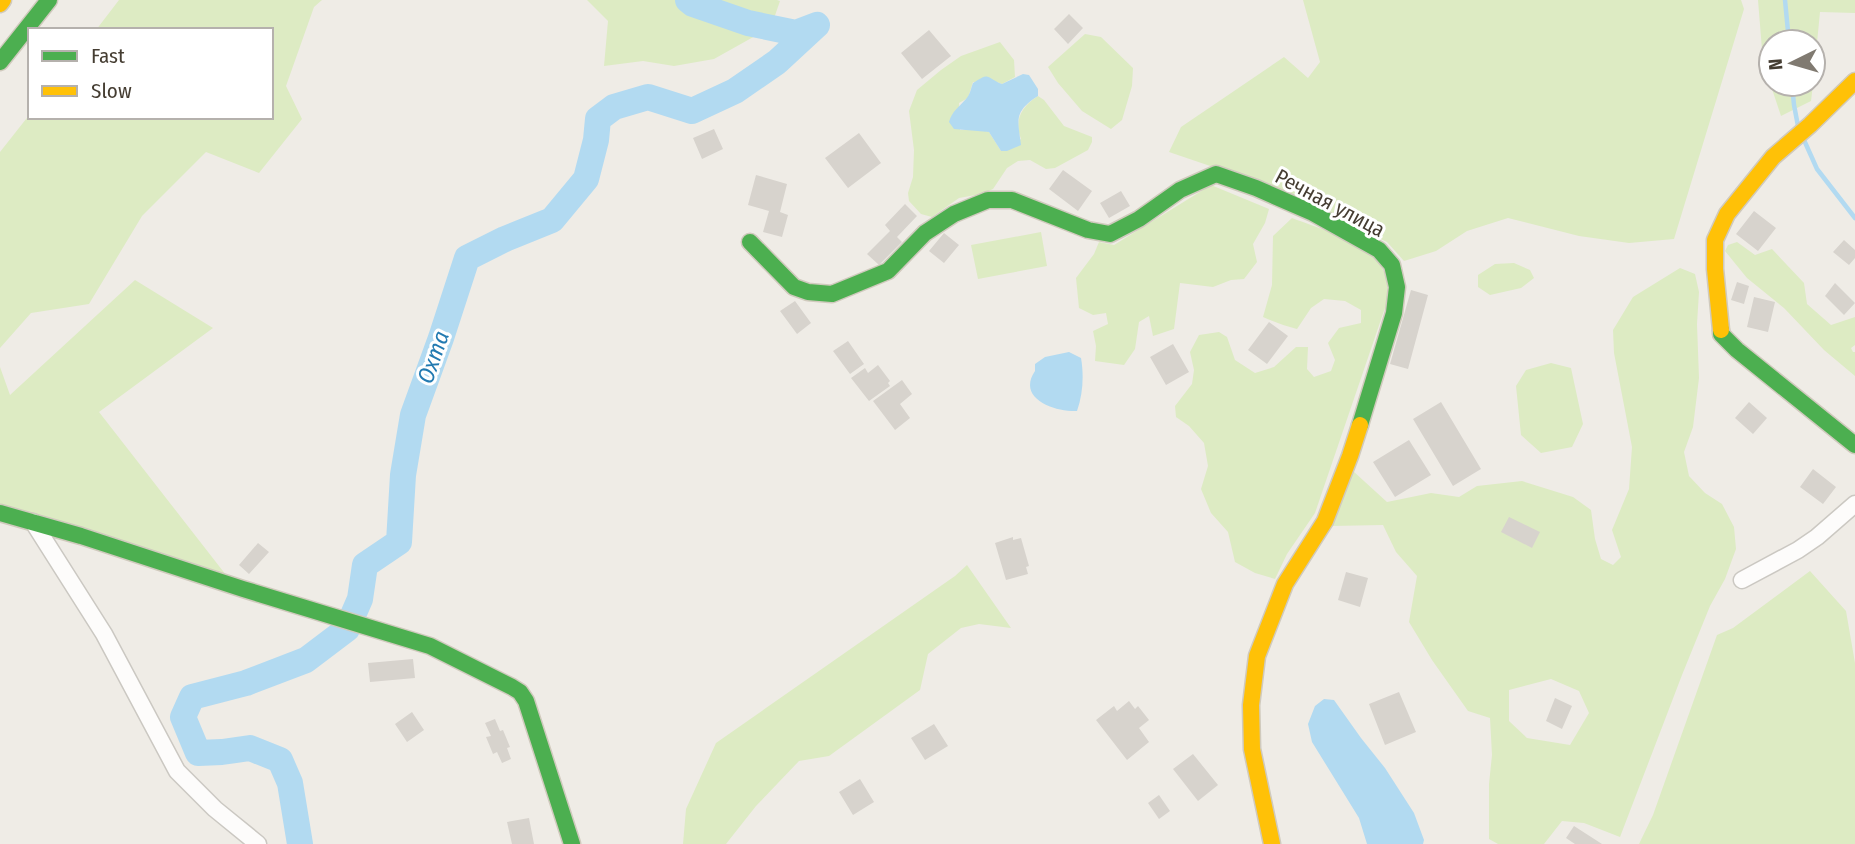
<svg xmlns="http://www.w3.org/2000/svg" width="1855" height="844" font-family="'Fira Sans Condensed',sans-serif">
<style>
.green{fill:#ddebc3;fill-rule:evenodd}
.water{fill:#b2daf1}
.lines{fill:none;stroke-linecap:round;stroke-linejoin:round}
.stream{stroke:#b2daf1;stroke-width:4.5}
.river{stroke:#b2daf1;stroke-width:26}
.building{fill:#d7d3cd}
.street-casing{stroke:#cbc8c2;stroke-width:19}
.fast-casing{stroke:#d0cabd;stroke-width:19}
.slow-casing{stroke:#d0cabd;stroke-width:19}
.street{stroke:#fdfcfb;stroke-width:16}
.fast{stroke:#4caf50;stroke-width:16}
.slow{stroke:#ffc107;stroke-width:16}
.labels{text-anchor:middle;stroke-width:6;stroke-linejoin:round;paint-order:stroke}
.street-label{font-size:21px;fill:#453d32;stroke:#fff}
.water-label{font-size:23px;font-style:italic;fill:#227ab1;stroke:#fff}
</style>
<rect width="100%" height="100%" fill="#efece6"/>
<path class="green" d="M119 0H322L314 7 286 86 302 119 259 173 206 152 142 216 89 304 31 313 0 348V152L30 114V117H271V30H96Z
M587 0H777L780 1 771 27 714 59 674 66 643 61 604 66 608 21Z
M1303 0H1741L1744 9 1674 239 1629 243 1579 236 1508 218 1467 231 1436 251 1404 261 1387 242 1266 185 1169 152 1181 127 1284 57 1308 78 1320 62Z
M1758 0H1855V13L1820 12 1813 84V42H1771V84H1813L1811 101 1781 116 1763 62Z
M1085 34 1101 37 1133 68 1132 86 1122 120 1111 129 1082 111 1058 83 1048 67Z
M1000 42 1014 60 1015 77 1002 84 997 82H973L968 98 959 103 960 130H982L989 132 1001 151 1021 139C1014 120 1021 107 1038 96L1044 100 1064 126 1092 137V142L1088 150 1055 168 1046 169 1030 160 1018 161 1007 168 993 189 981 194 959 198 932 217 921 214 909 201 908 193 913 177 914 150 909 111 917 90 941 70 961 56Z
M1211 185 1269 209 1265 223 1253 244 1257 262 1244 279 1231 280 1213 287 1180 283 1174 329 1153 336 1149 316 1139 322 1135 349 1124 365 1095 361 1096 346 1093 331 1108 324 1106 313 1093 315 1079 308 1076 278 1094 254 1099 242 1114 245Z
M1292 218C1320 229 1373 243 1385 274 1388 282 1387 293 1387 302L1315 513 1287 554 1275 579 1255 573 1235 562 1228 532 1211 513 1201 489 1208 466 1204 443 1189 426 1176 417 1175 406 1192 384 1194 370 1190 352 1199 335 1219 332 1227 337 1235 360 1255 373 1274 367 1296 347H1308L1307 369 1314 377 1331 371 1335 360 1328 343 1339 328 1361 323V310L1345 301 1324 299 1311 308 1297 329C1285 326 1274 322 1263 317L1272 285 1273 236Z
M1041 232 1047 266 978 279 971 245Z
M1737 242 1755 255 1772 249 1804 283 1807 304 1831 325 1855 317V345L1851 348 1853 352H1855V376L1824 350 1784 308 1747 278 1725 251 1728 245Z
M1514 263 1530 270 1534 278 1521 288 1490 295 1478 287V275L1495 264Z
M1680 268 1695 274 1699 292 1697 324 1699 378 1693 427 1684 452 1689 476 1705 493 1722 504 1734 527 1736 549 1725 579 1710 606 1682 675 1620 837 1584 823 1562 821 1544 844H1498L1489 839V784L1492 755 1490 718 1468 711 1432 660 1409 622 1417 576 1396 552 1383 525 1331 526 1353 471 1387 502 1431 493 1459 497 1477 486 1522 481 1573 497 1591 510 1595 539 1601 559 1613 565 1621 557 1612 530 1629 489 1632 447 1614 353 1613 330 1633 297ZM1551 679 1579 691 1589 713 1570 745 1527 738 1509 721V690Z
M135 280 213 328 99 412 226 575 0 508V367L10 395Z
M1551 363 1571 368 1583 424 1572 447 1541 453 1521 435 1516 386 1526 370Z
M967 565 1011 628 979 624 961 628 928 654 920 690 829 756 799 761 756 806 726 844H683L686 809 716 743 955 576Z
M1810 571 1846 611 1855 663V844H1639L1653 815 1717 635 1733 628Z"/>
<path class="water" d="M1023 74 1029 75 1038 89V96C1013 112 1018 120 1021 145L1007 151H1001L989 132 954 129 949 122C952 111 959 107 966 99 970 95 971 88 973 83 991 71 986 78 1002 84Z
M1069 352 1081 358C1084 375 1083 394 1077 411 1056 412 1016 399 1035 371V364L1045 357Z
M1324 699 1334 700 1361 738 1385 768 1414 813 1424 840 1423 844H1367L1359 818 1312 742 1308 724 1315 706Z"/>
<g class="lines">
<path class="stream" d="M1785 0 1789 42
M1792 84 1794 105 1798 126
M1804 140 1817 169 1855 218"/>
<path class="river" d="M300 844 290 783 280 760 250 748 222 752 198 753 183 717 192 697 246 683 306 660 347 629 360 599 365 565 399 542 403 475 413 415 441 338 467 258 505 239 552 220 586 179 596 140 598 119 614 107 648 97 692 111 735 91 777 62 817 25 796 33 748 23 693 4 688 0"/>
</g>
<path class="building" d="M1069 14 1083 28 1068 44 1054 29Z
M929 30 951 56 922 79 901 53Z
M714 129 723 149 702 159 693 138Z
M859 133 881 163 848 188 825 158Z
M1063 170 1092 191 1078 211 1049 189Z
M756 175 787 184 780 212 788 215 782 237 763 232 769 211 748 205Z
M1121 191 1130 206 1109 218 1100 203Z
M905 204 917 216 897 237 902 242 879 265 867 254 890 231 885 225Z
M1754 211 1776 228 1758 251 1736 234Z
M944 233 959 245 944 263 929 251Z
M1844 240 1855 250V258L1849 265 1833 252Z
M1737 282 1749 286 1744 304 1731 300Z
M1835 283 1855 303 1844 315 1825 296Z
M1411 290 1428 295 1408 369 1390 364Z
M1754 297 1775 302 1768 332 1747 327Z
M795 301 811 323 797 334 780 311Z
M1269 322 1288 336 1267 364 1248 350Z
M848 341 864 364 850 374 833 351Z
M1173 344 1189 372 1166 385 1150 357Z
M878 365 890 381 888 383 890 386 869 401 851 378 865 368 868 373Z
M902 380 912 394 900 404 910 418 895 430 873 401Z
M1441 402 1481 469 1453 486 1413 419Z
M1749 402 1767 418 1753 434 1735 418Z
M1409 440 1431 475 1395 497 1373 462Z
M1813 469 1836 487 1823 504 1800 487Z
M1509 517 1540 532 1532 548 1501 532Z
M1013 537V540L1021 538 1029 566 1026 567 1028 574 1006 580 995 543Z
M258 543 269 552 249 574 239 565Z
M1346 572 1368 578 1360 607 1338 600Z
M413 659 415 678 370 682 368 663Z
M1399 692 1416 732 1385 745 1369 704Z
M1555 698 1572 706 1562 729 1546 721Z
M1129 701 1135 709 1138 706 1149 720 1139 728 1149 742 1127 760 1096 720 1114 706 1117 711Z
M412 712 424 730 407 742 395 724Z
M495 719 500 731 503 730 510 747 507 748 511 759 502 763 497 752 493 754 486 737 491 736 485 723Z
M934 724 948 746 925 760 911 738Z
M1193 754 1218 785 1198 801 1173 769Z
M860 779 874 802 853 815 839 792Z
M1159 795 1170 811 1159 819 1148 803Z
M529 818 534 844H512L507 822Z
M1574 826 1602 844H1575L1566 838Z"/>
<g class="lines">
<defs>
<path id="street" d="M33 522 104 634 177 771 215 809 258 844
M1742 580 1798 550 1817 537 1855 504"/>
<path id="fast" d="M0 62 49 0
M750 242 794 287 808 292 832 294 888 271 925 233 954 214 988 200H1012L1088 230 1110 234 1139 219 1180 190 1216 174 1256 188 1313 213 1379 250 1392 265 1397 287 1394 313 1360 425
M1721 330V334L1737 350 1855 445
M0 513 81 536 243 589 430 646 512 687 520 692 526 701 572 844"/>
<path id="slow" d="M0 4 3 0
M1721 330 1715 269V240L1727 214 1773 157 1810 125 1855 81
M1272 844 1252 749 1251 705 1257 656 1285 584 1325 521 1350 456 1360 425"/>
</defs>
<use href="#street" class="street-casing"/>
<use href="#fast" class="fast-casing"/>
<use href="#slow" class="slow-casing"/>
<use href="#street" class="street"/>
<use href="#fast" class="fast"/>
<use href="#slow" class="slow"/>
</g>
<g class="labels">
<g class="street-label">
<text transform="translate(1330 203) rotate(28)" y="7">Речная улица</text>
</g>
<g class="water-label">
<text transform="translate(433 357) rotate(-71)" y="8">Охта</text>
</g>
</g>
<rect x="28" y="28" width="245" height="91" fill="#ffffff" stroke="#b5b1ad" stroke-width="2"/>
<rect x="42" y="51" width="35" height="10" fill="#4caf50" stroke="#b5b1ad" stroke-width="2"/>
<text x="91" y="63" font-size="21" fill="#453d32">Fast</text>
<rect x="42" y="86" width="35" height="10" fill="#ffc107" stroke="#b5b1ad" stroke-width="2"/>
<text x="91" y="98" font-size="21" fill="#453d32">Slow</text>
<g transform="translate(1792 63) rotate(265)"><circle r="33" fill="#ffffff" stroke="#b5b1ad" stroke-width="2"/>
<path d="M0-5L12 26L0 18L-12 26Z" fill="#807a71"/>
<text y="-10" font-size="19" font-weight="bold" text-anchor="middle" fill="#453d32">N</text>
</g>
</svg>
